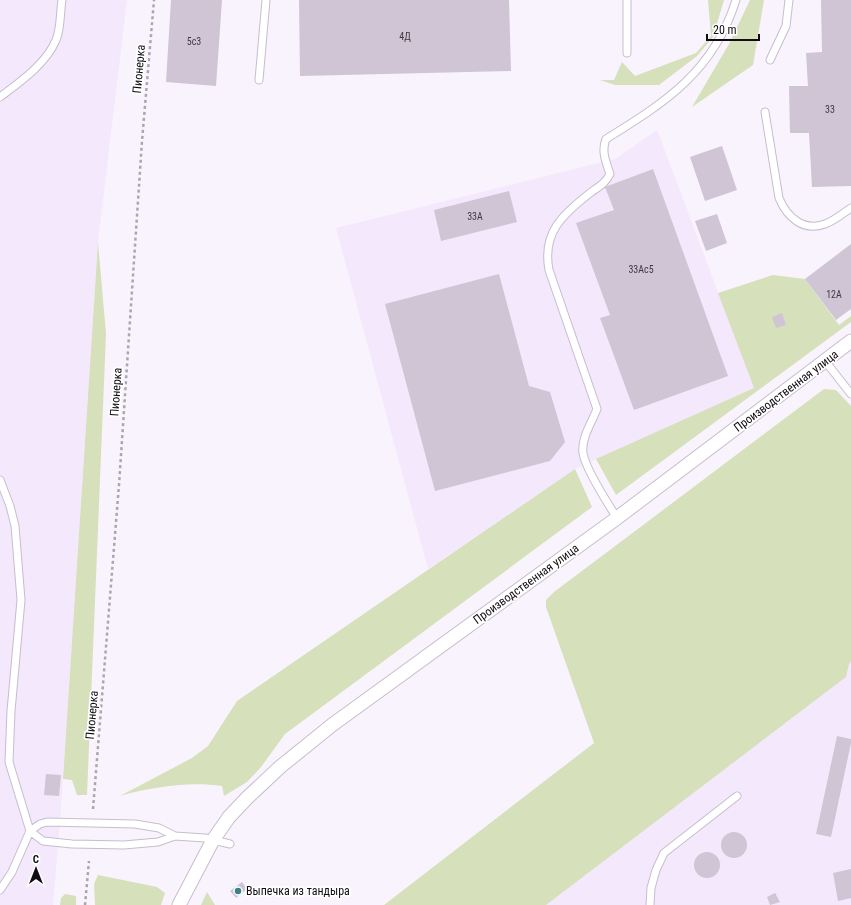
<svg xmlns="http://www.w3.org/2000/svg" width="851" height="905" font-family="'Roboto Condensed',sans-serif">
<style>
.built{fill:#f4e8fc}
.green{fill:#d6e0bb}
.building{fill:#cfc5d5}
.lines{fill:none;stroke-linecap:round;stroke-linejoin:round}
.lane-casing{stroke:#c7bdce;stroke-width:9}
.street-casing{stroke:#c7bdce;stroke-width:15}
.path{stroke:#aba6ae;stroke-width:2.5;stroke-dasharray:3 3;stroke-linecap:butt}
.lane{stroke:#fff;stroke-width:7}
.street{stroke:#fff;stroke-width:13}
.poi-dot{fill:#3a8289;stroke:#fff;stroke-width:1.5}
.labels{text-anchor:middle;stroke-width:3.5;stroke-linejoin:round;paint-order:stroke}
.number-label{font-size:10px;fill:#403a43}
.street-label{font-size:12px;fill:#100c12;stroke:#fff}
.poi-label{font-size:12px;fill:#100c12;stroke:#fff;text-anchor:start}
</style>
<rect width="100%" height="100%" fill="#f9f3fd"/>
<path class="built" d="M0 0H127L98 242 60 822 53 905H0Z
M657 130 754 388 575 469 428 569 336 228 615 159Z
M851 661V905H546L846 677 849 664Z"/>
<path class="green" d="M708 0H724L713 37 697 56 659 85H615L600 80H614L622 62 635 76 696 53 711 36Z
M750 0H764L753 65 692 107 729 44Z
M98 242 106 334 87 795H77L72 780 63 779Z
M773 275 805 279 839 325 851 316V322L616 495 596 459 754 388 718 293Z
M824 389 836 390 851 406V661L849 664 846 677 546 905H384L594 743 546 607V600L554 592Z
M575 469 592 507 285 734 261 767 247 782 224 796 222 786C190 781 151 787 120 796L192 758 208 746 237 701Z
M98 875 157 887 165 893 161 905H95L94 884Z
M207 892 215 905H201Z
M65 894 76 896V905H60L61 898Z"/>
<path class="building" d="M171 0H222L216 86 166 82Z
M299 0H509L511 71 300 76Z
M821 0H851V186L812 187 809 133H790L789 86H808L806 53 822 52Z
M722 146 737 190 705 201 690 157Z
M653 169 728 376 634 410 600 318 610 315 576 223 614 210 605 187Z
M509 191 517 222 441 241 434 210Z
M717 214 727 243 706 251 695 221Z
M851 244V309L836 320 805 279Z
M499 274 529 386 550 392 565 442 550 461 435 491 385 304Z
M782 313 786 325 776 328 772 317Z
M837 736 851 739V743L831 837 816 834Z
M46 774 61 775 59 796 44 795Z
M721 845a13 13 0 1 1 26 0a13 13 0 1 1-26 0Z
M694 865a13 13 0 1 1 26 0a13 13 0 1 1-26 0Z
M851 869V898L838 901 833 873Z
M242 882 247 889 236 898 230 891Z
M775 893 780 902 770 905 767 897Z"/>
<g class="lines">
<defs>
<path id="lane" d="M627 0V53
M770 60 786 26 789 0
M259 80 266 0
M0 97C20 82 46 64 56 40 61 29 60 12 62 0
M765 112 779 198C787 217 803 232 825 224 834 221 843 213 851 208
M825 361 851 394
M0 480 10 506 15 526 21 600 11 711 9 762 30 831 12 872 0 890
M617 518C608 504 585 468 583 453 581 438 592 422 597 409L549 270C542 233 562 215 590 193 598 187 605 184 610 174 606 162 601 151 606 139 666 102 714 71 736 0
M30 831 40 824 47 822 135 824 159 828 175 836 205 838 230 844
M30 831 43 841 72 844 124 845 158 842 175 836
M650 905 651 888 656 870 664 853 737 796"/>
<path id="street" d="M179 905 213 840 229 817 247 798 280 767 332 725 617 518 851 341"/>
</defs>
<use href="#lane" class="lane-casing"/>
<use href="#street" class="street-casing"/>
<path class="path" d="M93 809 119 485 142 141 154 0
M85 905 89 861"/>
<use href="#lane" class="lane"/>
<use href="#street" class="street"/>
</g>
<circle class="poi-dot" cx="238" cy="891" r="4"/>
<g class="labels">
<g class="number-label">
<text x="405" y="40">4Д</text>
<text x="194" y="45">5с3</text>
<text x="830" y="113">33</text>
<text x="475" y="220">33А</text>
<text x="641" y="273">33Ас5</text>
<text x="834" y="298">12А</text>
</g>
<g class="street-label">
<text transform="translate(139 69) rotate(-85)" y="4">Пионерка</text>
<text transform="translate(786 391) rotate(-37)" y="4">Производственная улица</text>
<text transform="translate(116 392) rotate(-86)" y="4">Пионерка</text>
<text transform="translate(526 584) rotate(-36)" y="4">Производственная улица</text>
<text transform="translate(92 715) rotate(-85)" y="4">Пионерка</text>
</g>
<g class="poi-label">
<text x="246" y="895">Выпечка из тандыра</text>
</g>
</g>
<g transform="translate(36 869)" stroke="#ffffff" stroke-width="3" paint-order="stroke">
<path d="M0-3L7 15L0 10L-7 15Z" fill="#100c12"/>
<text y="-6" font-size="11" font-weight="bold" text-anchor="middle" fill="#100c12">С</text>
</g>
<path d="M707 34v6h52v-6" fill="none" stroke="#100c12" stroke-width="2"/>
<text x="713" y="34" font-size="12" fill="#100c12" stroke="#ffffff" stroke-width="3" paint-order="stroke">20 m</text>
</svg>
